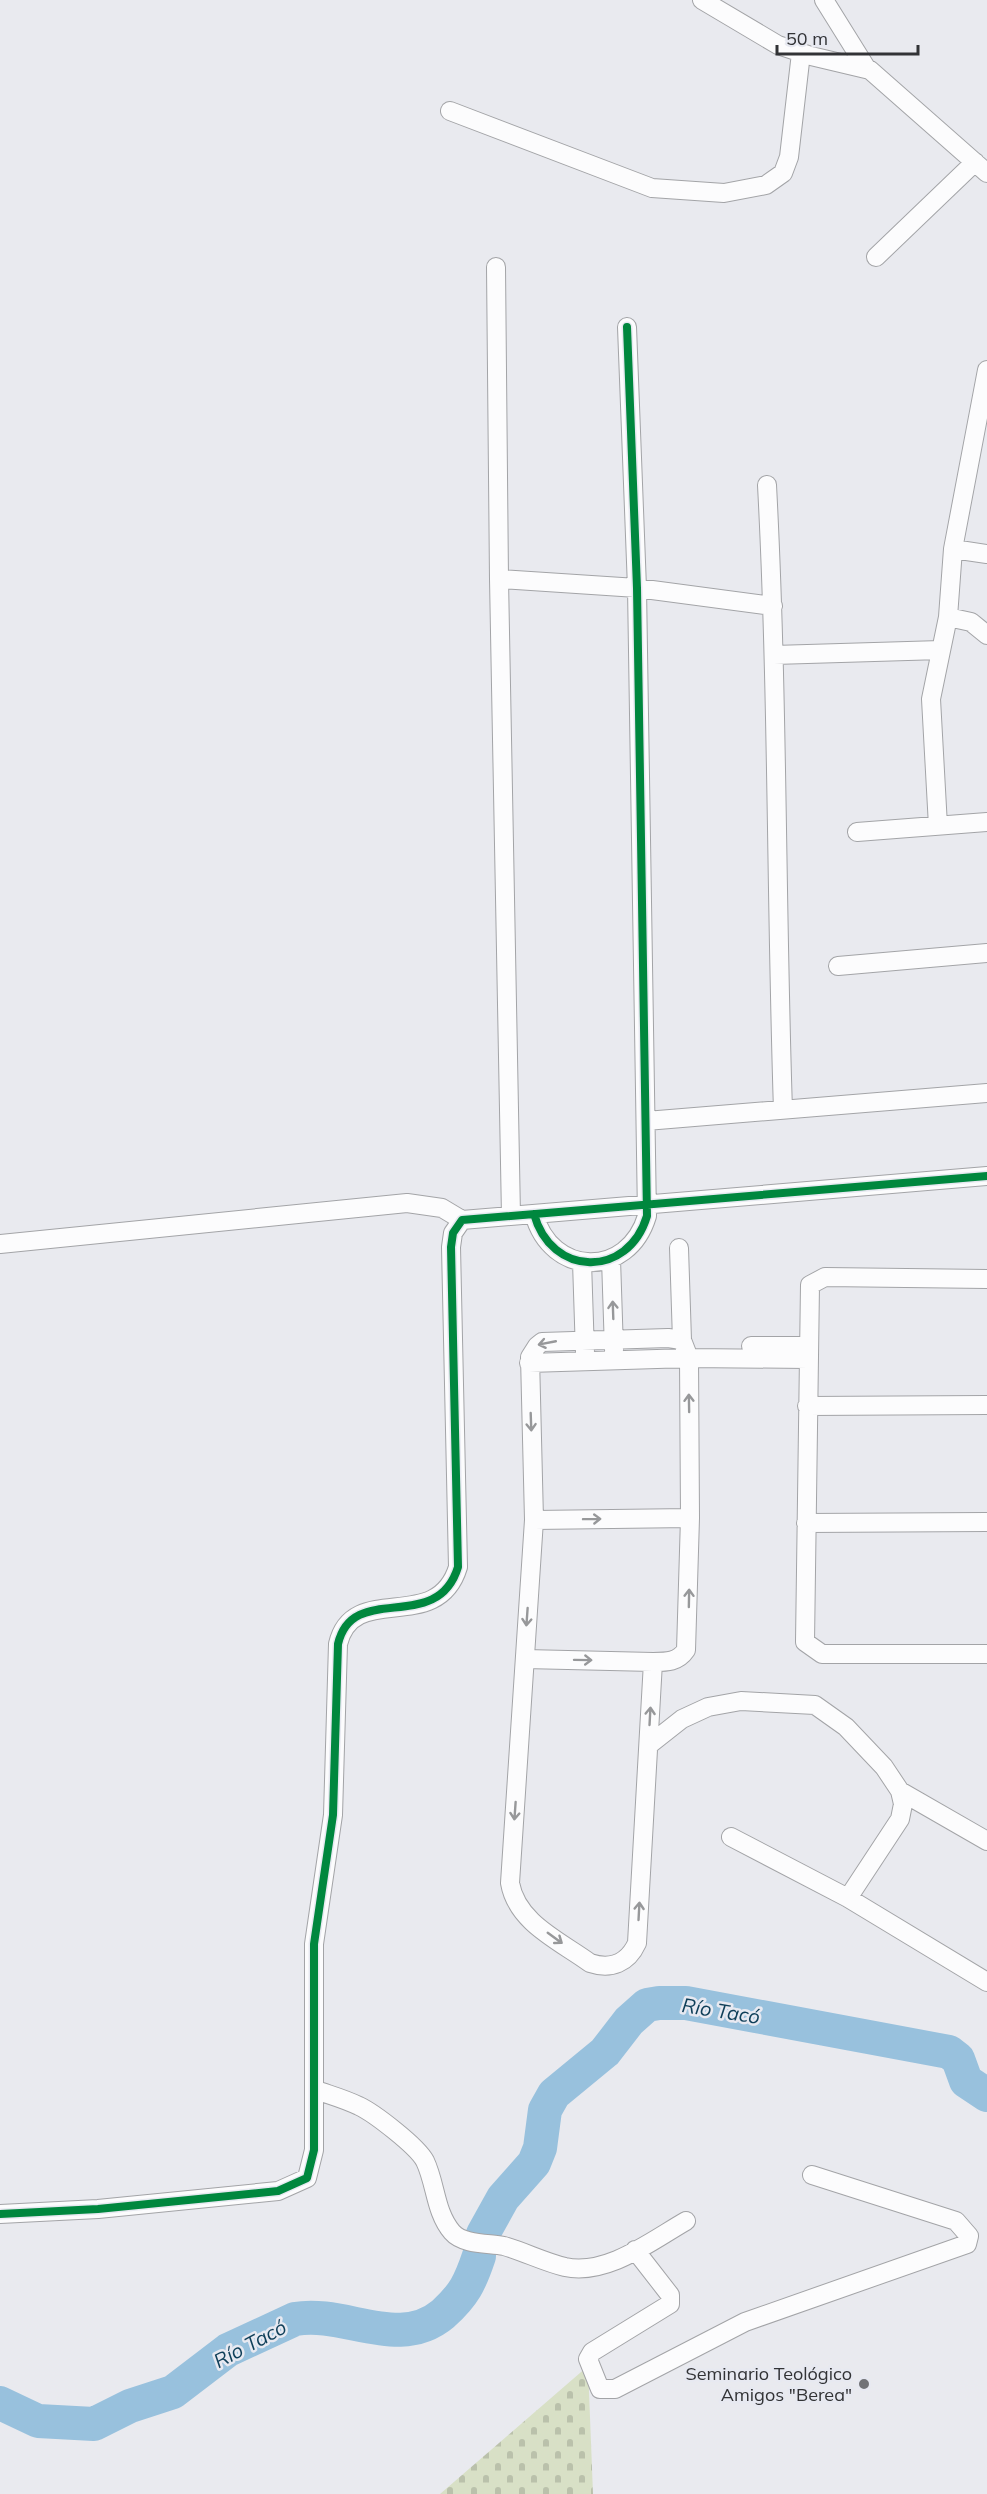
<svg xmlns="http://www.w3.org/2000/svg" width="987" height="2494" font-family="Mulish,sans-serif">
<style>
.cemetery{fill:url(#cemetery-stones)}
.lines{fill:none;stroke-linecap:round;stroke-linejoin:round}
.river{stroke:#98c1dd;stroke-width:34}
.street-casing{stroke:#a3a4a7;stroke-width:20}
.street{stroke:#fcfcfd;stroke-width:18}
.cycleway-casing{stroke:#e7e9f1;stroke-width:11}
.cycleway{stroke:#00873e;stroke-width:8}
.oneway{stroke:#97989a}
.poi-dot{fill:#727377;stroke:#e7e9f1;stroke-width:2}
.labels{text-anchor:middle;stroke-width:5;stroke-linejoin:round;paint-order:stroke}
.poi-label{font-size:18px;fill:#323336;stroke:#e7e9f1;text-anchor:end}
.water-label{font-size:20px;font-style:italic;fill:#0f3f59;stroke:#e7e9f1}
</style>
<defs>
<pattern id="cemetery-stones" width="16" height="16" patternUnits="userSpaceOnUse" patternTransform="scale(1.5)"><rect width="16" height="16" fill="#d8e0c6"/><path d="M2 7V4a2 2 0 0 1 4 0v3zM10 15v-3a2 2 0 0 1 4 0v3z" fill="#bac1ab"/></pattern>
</defs>
<rect width="100%" height="100%" fill="#e9eaef"/>
<path class="cemetery" d="M588 2366 593 2494H440Z"/>
<g class="lines">
<path class="river" d="M483 2234 503 2198 534 2163 540 2148 545 2110 554 2094 605 2052 629 2021 647 2005 659 2003H686L949 2052 958 2059 966 2081 987 2095
M0 2403 38 2421 94 2424 130 2406 173 2392 228 2350 295 2319C345 2310 399 2351 443 2314 464 2295 470 2283 479 2256"/>
<defs>
<path id="street" d="M702 0 778 45 811 56 870 70 987 173
M824 0 867 69
M450 111 652 188 724 193 766 185 783 173 789 157 801 53
M876 257 975 162
M496 267 499 579 511 1216
M767 485C778 693 776 902 783 1110
M953 549 987 554
M499 579 637 588 773 606
M948 617 971 622 987 635
M774 655 941 650
M938 826 931 699 948 617 953 549 987 370
M857 832 987 822
M838 966 987 953
M646 1121 987 1093
M534 1214C551 1277 628 1279 647 1216L637 588 627 327
M0 1244 407 1203 442 1208 462 1220
M679 1248 682 1340
M611 1259 614 1350
M582 1262 585 1353
M987 1279 825 1277 810 1285 805 1642 822 1654H987
M751 1346H808
M529 1363 689 1358 808 1359
M807 1406 987 1405
M534 1520 690 1518
M806 1523 987 1522
M525 1659 653 1662C667 1662 678 1662 686 1650L690 1518 689 1358 682 1340 668 1338 542 1342 537 1346 530 1357 534 1520 510 1883C517 1923 560 1941 590 1963 611 1970 628 1963 637 1943L653 1662
M649 1745 682 1719 708 1707 741 1701 815 1705 846 1727 884 1767 900 1791 903 1804 900 1819 848 1898
M900 1791 987 1841
M731 1837 848 1898 987 1982
M316 2090C330 2095 345 2099 359 2106 374 2113 417 2146 425 2161 436 2184 435 2212 452 2232 463 2245 489 2243 504 2246 525 2252 544 2262 565 2267 607 2276 651 2241 686 2221
M0 2214 98 2209 278 2191 307 2178 314 2150V1944L333 1815 338 1644C353 1580 437 1636 458 1567L451 1247 453 1233 462 1220 987 1176
M635 2250 670 2295V2304L592 2352 588 2359 600 2389H615L745 2322 967 2244 969 2236 956 2221 812 2175"/>
</defs>
<use href="#street" class="street-casing"/>
<use href="#street" class="street"/>
<defs>
<path id="cycleway" d="M534 1214C551 1277 628 1279 647 1216L637 588 627 327
M0 2214 98 2209 278 2191 307 2178 314 2150V1944L333 1815 338 1644C353 1580 437 1636 458 1567L451 1247 453 1233 462 1220 987 1176"/>
</defs>
<use href="#cycleway" class="cycleway-casing"/>
<use href="#cycleway" class="cycleway"/>
</g>
<defs><path id="oneway-shaft" d="M-6 0H5M1.5-3L5.5 0L1.5 3" fill="none" stroke-width="1.6" stroke-linecap="round" stroke-linejoin="round" transform="scale(1.5)"/></defs>
<g class="oneway">
<use href="#oneway-shaft" transform="translate(613 1310) rotate(-92)"/>
<use href="#oneway-shaft" transform="translate(547 1343) rotate(169)"/>
<use href="#oneway-shaft" transform="translate(689 1403) rotate(-91)"/>
<use href="#oneway-shaft" transform="translate(531 1422) rotate(88)"/>
<use href="#oneway-shaft" transform="translate(592 1519) rotate(-1)"/>
<use href="#oneway-shaft" transform="translate(689 1598) rotate(-89)"/>
<use href="#oneway-shaft" transform="translate(527 1617) rotate(94)"/>
<use href="#oneway-shaft" transform="translate(583 1660) rotate(1)"/>
<use href="#oneway-shaft" transform="translate(650 1716) rotate(-87)"/>
<use href="#oneway-shaft" transform="translate(515 1811) rotate(94)"/>
<use href="#oneway-shaft" transform="translate(639 1911) rotate(-87)"/>
<use href="#oneway-shaft" transform="translate(555 1938) rotate(36)"/>
</g>
<circle class="poi-dot" cx="864" cy="2384" r="6"/>
<g class="labels">
<g class="poi-label">
<text x="852" y="2380">Seminario Teológico<tspan x="852" dy="21">Amigos "Berea"</tspan></text>
</g>
<g class="water-label">
<text transform="translate(721 2011) rotate(9)" y="7">Río Tacó</text>
<text transform="translate(250 2344) rotate(-28)" y="7">Río Tacó</text>
</g>
</g>
<path d="M777 45v9h141v-9" fill="none" stroke="#323336" stroke-width="3"/>
<text x="786" y="45" font-size="18" fill="#323336" stroke="#e7e9f1" stroke-width="4.5" paint-order="stroke">50 m</text>
</svg>
